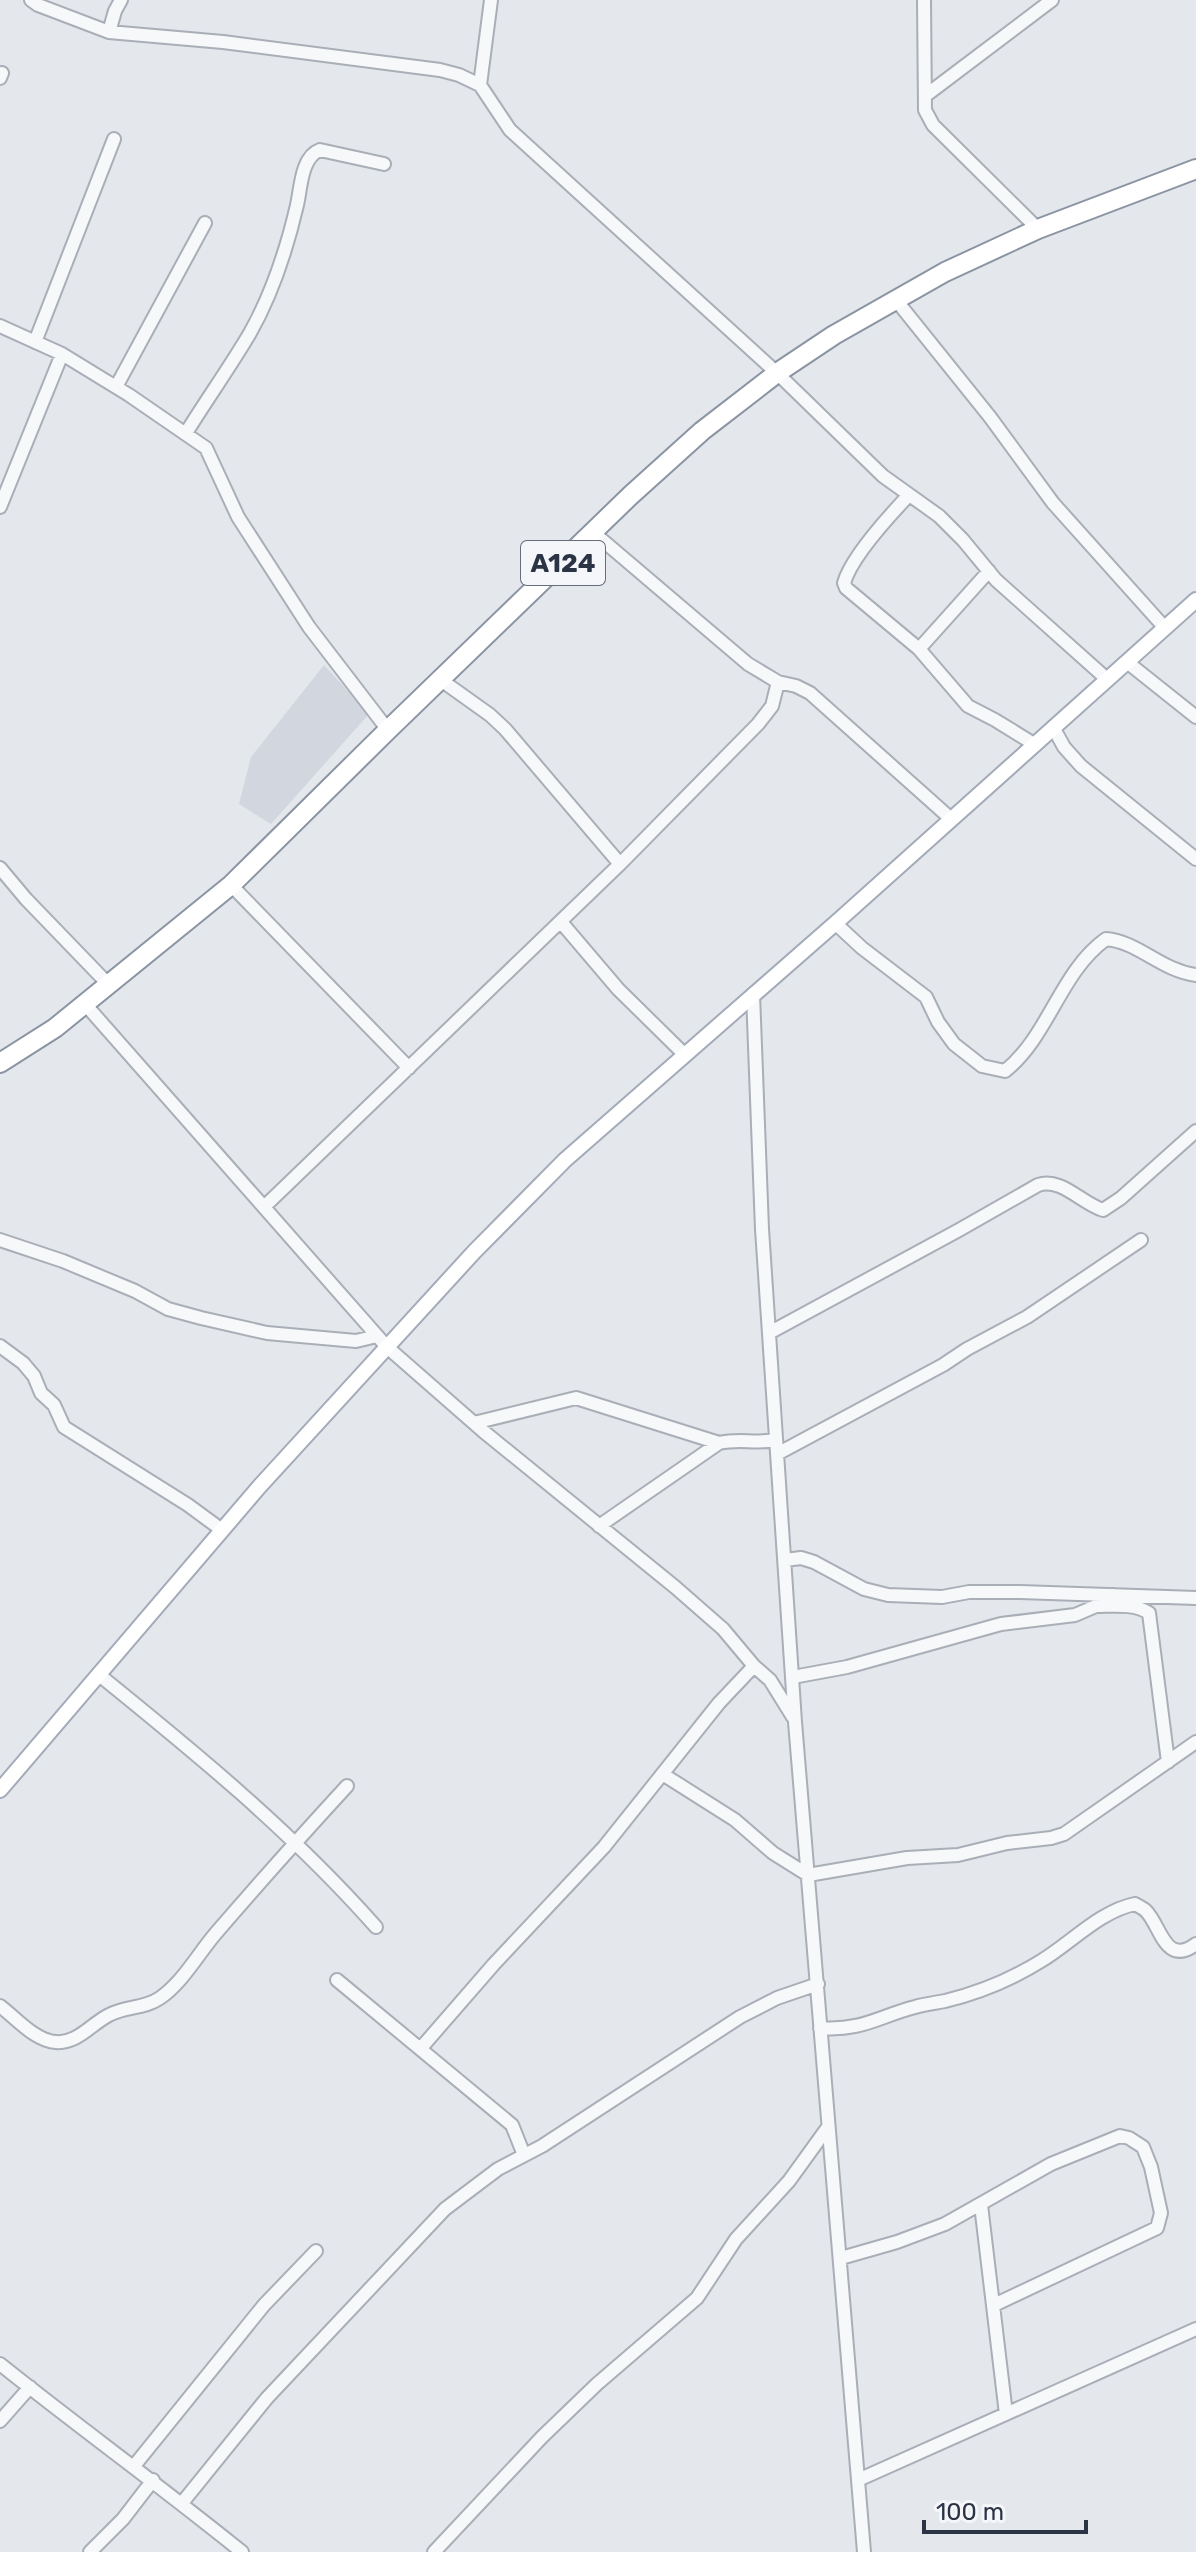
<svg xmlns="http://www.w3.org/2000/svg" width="1196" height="2552" font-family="Rubik,sans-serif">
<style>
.built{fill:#d2d6de}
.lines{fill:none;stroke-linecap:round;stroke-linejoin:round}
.minor-casing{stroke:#a9aeb7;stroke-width:16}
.major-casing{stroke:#a3abb8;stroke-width:18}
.highway-casing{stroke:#8b94a3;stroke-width:22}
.minor{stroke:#f7f8fa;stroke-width:12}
.major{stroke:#fff;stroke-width:14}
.highway{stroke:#fff;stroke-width:18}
.labels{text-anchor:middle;stroke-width:7;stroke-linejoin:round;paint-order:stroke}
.shield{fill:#f4f6f9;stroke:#676e7b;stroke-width:2}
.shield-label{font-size:26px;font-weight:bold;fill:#2b3445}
</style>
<rect width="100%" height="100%" fill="#e4e7ec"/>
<path class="built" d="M324 665 369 714 271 824 239 804 251 757Z"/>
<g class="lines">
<defs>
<path id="minor" d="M31 0 38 5 109 32 223 42 440 70 459 75 480 85
M491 0 480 85 510 130 777 373 883 476 939 516 963 540 996 580 1108 680
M924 0 925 110 933 125 1038 229
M109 32 115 11 121 0
M0 78 2 73
M925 96 1052 0
M896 300 990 417 1053 503 1165 628
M0 326 62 354 129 395 206 448 238 517 309 627 388 730
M35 342 114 139
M116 387 205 223
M186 433C207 399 230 367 250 333 272 294 287 248 297 205 301 188 301 157 320 150L384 164
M909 495C890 515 851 558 844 583L846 588 919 649 968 706 995 720 1034 744
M0 507 62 354
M594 533 748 664 778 682 796 686 810 693 950 818
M919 649 989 571
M1127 662 1196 717
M441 680 490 715 505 729 620 864
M1053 727 1064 747 1081 766 1196 859
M0 868 26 899 109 985
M231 885 409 1068
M561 922 618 989 684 1054
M835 923 862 948 926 997 938 1022 954 1044 982 1066 1005 1071C1049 1036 1060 972 1106 939 1139 942 1160 970 1196 975
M753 994 762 1229 795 1722 864 2552
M85 1004 387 1347 483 1431 675 1587 723 1629 754 1666 770 1680 793 1717
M265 1206 620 864 758 724 772 706 778 682
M0 1240 63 1261 135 1291 168 1309 201 1318 267 1333 356 1341 377 1336
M769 1333 959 1230 1038 1185C1061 1177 1081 1203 1103 1210L1121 1198 1196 1131
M0 1346 23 1363 34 1376 41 1393 54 1405 64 1427 188 1505 222 1530
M474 1423 576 1398 719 1443
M777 1454 943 1365 967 1349 1027 1317 1141 1240
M599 1526 719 1443C741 1438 753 1444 776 1440
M785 1560 801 1558 814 1562 864 1589 888 1595 942 1597 969 1592H1020L1196 1598
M1096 1606C1114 1606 1134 1603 1149 1613L1168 1762
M98 1674C197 1754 292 1832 376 1927
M793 1677 847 1667 1001 1624 1075 1615 1096 1606 1113 1595
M664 1775 735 1820 773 1853 808 1875 907 1858 958 1855 1007 1843 1051 1838 1064 1834 1196 1742
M337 1980 512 2125 524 2155
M0 2006C16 2018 35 2041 56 2042 77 2044 91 2024 109 2015 126 2006 144 2009 160 1998 183 1982 198 1954 216 1933 259 1883 302 1835 347 1786
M820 2028C862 2031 877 2017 915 2007 925 2004 935 2003 945 2001 978 1993 1012 1979 1041 1961 1071 1943 1100 1911 1135 1904 1138 1906 1143 1908 1146 1911 1161 1926 1165 1967 1196 1944
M421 2048 494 1964 604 1847 719 1703 754 1666
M981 2205 1006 2414
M841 2258 897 2242 945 2224 1051 2164 1120 2136 1129 2138 1143 2147 1151 2167 1161 2213 1157 2228 994 2305
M0 2364C80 2428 163 2488 242 2552
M0 2421 30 2387
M134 2466 264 2305 316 2251
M858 2480 1196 2329
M182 2503 267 2398 445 2209 498 2169 542 2146 740 2017 777 1998 818 1984
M90 2552 123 2519 153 2480
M434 2552 542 2437 597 2384 697 2298 736 2239 789 2181 828 2127"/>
<path id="major" d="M0 1790 259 1487 474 1252 565 1160 839 920 1196 600"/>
<path id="highway" d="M0 1063 55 1028 231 885 388 730 631 495 702 431 777 373 834 335 945 272 1038 229 1196 169"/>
</defs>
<use href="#minor" class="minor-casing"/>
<use href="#major" class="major-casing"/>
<use href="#highway" class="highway-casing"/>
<use href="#minor" class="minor"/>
<use href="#major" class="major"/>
<use href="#highway" class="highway"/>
</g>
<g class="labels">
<rect class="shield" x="521" y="541" width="84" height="44" rx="6"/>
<g class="shield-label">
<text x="563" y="572">A124</text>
</g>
</g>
<path d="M924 2520v12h162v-12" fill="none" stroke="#2b3445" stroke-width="4"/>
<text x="936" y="2520" font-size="24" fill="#2b3445" stroke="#f4f6f9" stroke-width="6" paint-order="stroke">100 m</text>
</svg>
